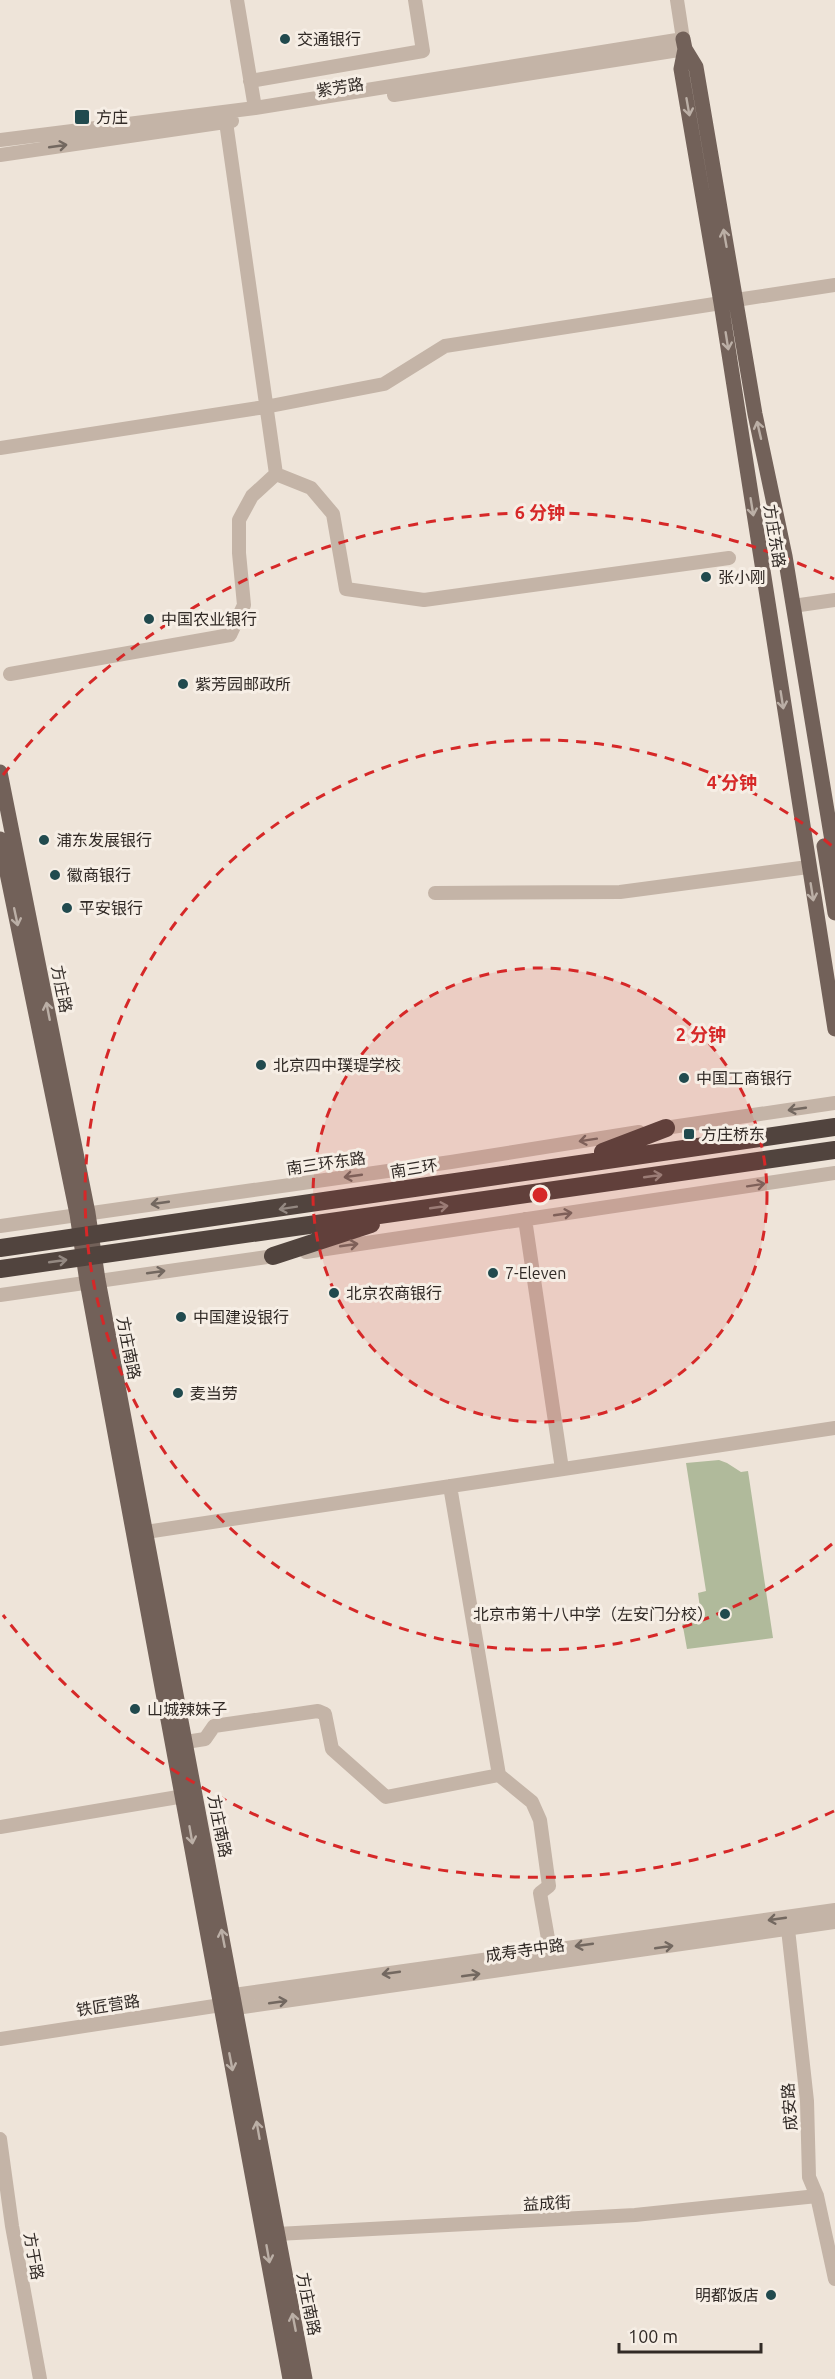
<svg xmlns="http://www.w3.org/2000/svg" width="835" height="2379" font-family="Ubuntu,'Noto Sans SC',sans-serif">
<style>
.green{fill:#b0ba9b}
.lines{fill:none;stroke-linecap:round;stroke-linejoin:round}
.minor{stroke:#c4b4a7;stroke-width:14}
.major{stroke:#726159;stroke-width:15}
.highway{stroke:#51443e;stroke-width:18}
.oneway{stroke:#bbafa6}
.oneway2{stroke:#736860}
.oneway3{stroke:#938881}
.ring{fill:none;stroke:#d62828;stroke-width:3;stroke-dasharray:10 8}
.poi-dot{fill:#214a4e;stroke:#f6eee5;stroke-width:2}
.labels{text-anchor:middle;stroke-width:6;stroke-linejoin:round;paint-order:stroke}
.poi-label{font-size:16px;fill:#312a26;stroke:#f6eee5;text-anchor:start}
.street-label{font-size:16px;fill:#312a26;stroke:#f6eee5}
.centre{fill:#d62828;stroke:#f6eee5;stroke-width:3}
.ring-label{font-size:18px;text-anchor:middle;font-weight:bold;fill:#d62828;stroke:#f6eee5;stroke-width:6;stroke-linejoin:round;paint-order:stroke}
</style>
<rect width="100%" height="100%" fill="#eee4d9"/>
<path class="green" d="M719 1460 727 1463 741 1472 748 1471 773 1638 687 1649 680 1610 700 1608 698 1593 706 1591 686 1463Z"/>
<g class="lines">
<path class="minor" d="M237 0 255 108
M250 81 423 51 415 0
M394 95 685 49
M0 140 255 108 683 39 677 0
M0 155 232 121
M736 300 835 285
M0 448 265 407 384 384 445 346 721 303
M276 474 311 488 333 514 346 589 424 600 729 558
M793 606 835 600
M10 674 230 635 244 605 239 553V520L252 496 276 474 226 122
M435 893 620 892 808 867
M658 1129 835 1103
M525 1219 562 1469
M0 1226 451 1162 639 1132
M306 1252 835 1173
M0 1295 281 1255
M450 1486 499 1775 532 1802 540 1820 549 1886 540 1893 550 1950
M146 1532 835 1428
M186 1742 205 1739 214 1726 318 1711 325 1714 332 1749 386 1797 499 1775
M0 1827 184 1796
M788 1929 807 2101 809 2177 817 2196 835 2279
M225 2002 234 1995 835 1910
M0 2039 221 2005 236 2008 835 1922
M0 2139 12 2226 40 2379
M277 2234 635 2215 817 2196"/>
<path class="major" d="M683 39 685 49 681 69 721 303 835 1029
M685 49 696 67 755 414 785 556 835 859
M0 772 88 1213 98 1280 305 2379
M0 839 77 1214 87 1282 290 2379
M824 846 835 913"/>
<path class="highway" d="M603 1152 666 1128
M0 1248C279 1209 556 1166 835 1127
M273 1256 371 1224
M0 1269 835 1150"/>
</g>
<defs><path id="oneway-shaft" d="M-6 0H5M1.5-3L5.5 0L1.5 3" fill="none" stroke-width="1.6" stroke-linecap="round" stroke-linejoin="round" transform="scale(1.5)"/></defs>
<g class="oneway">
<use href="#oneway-shaft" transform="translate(688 107) rotate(80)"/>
<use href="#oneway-shaft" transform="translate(725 238) rotate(-100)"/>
<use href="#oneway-shaft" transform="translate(727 341) rotate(81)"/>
<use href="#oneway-shaft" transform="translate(759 430) rotate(-103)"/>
<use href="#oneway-shaft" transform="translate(752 507) rotate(81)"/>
<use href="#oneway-shaft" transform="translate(782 700) rotate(81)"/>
<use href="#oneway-shaft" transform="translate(812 892) rotate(81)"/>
<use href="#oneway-shaft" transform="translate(16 917) rotate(78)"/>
<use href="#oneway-shaft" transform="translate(48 1011) rotate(-101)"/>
<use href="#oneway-shaft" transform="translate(191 1835) rotate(80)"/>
<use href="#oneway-shaft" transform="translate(223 1938) rotate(-101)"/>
<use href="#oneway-shaft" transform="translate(231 2062) rotate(79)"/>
<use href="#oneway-shaft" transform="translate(258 2130) rotate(-100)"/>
<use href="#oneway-shaft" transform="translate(268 2254) rotate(80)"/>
<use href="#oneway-shaft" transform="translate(294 2322) rotate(-101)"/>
</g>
<g class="oneway2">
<use href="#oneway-shaft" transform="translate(58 146) rotate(-8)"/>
<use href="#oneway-shaft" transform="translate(797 1109) rotate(172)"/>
<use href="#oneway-shaft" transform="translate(588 1140) rotate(171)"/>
<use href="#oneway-shaft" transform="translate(353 1176) rotate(172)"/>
<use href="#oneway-shaft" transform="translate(756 1185) rotate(-9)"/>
<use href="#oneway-shaft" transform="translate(160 1203) rotate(172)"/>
<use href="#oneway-shaft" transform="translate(563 1214) rotate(-8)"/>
<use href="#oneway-shaft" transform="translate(349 1245) rotate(-8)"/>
<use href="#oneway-shaft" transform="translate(156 1272) rotate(-8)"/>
<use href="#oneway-shaft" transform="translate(777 1919) rotate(172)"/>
<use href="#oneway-shaft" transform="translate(584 1945) rotate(172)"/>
<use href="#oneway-shaft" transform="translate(664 1947) rotate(-8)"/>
<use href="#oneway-shaft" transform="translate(391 1973) rotate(172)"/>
<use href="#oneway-shaft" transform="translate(471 1975) rotate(-8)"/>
<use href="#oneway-shaft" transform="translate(278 2002) rotate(-8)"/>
</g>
<g class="oneway3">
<use href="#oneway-shaft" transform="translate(653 1176) rotate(-8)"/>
<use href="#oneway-shaft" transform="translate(439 1207) rotate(-8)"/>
<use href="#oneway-shaft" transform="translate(288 1208) rotate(171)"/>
<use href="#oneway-shaft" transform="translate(58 1261) rotate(-8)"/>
</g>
<circle cx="540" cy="1195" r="227" fill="#d62828" fill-opacity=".12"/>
<g class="ring">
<circle cx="540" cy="1195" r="227"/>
<path d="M832 1544A455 455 0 1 1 832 846"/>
<path d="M834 1811A682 682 0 0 1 3 1615M3 775A682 682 0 0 1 834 579"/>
</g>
<g class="poi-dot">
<circle cx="285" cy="39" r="6"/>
<rect x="74" y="109" width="16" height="16" rx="3"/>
<circle cx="706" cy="577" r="6"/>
<circle cx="149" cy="619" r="6"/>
<circle cx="183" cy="684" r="6"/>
<circle cx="44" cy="840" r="6"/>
<circle cx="55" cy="875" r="6"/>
<circle cx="67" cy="908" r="6"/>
<circle cx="261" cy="1065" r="6"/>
<circle cx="684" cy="1078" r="6"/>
<rect x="683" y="1128" width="12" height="12" rx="3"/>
<circle cx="493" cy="1273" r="6"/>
<circle cx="334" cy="1293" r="6"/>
<circle cx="181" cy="1317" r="6"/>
<circle cx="178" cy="1393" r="6"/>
<circle cx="725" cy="1614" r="6"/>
<circle cx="135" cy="1709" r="6"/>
<circle cx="771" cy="2295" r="6"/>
</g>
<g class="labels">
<g class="poi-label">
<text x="297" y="45">交通银行</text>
<text x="96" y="123">方庄</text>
<text x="718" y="583">张小刚</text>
<text x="161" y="625">中国农业银行</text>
<text x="195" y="690">紫芳园邮政所</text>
<text x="56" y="846">浦东发展银行</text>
<text x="67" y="881">徽商银行</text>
<text x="79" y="914">平安银行</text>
<text x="273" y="1071">北京四中璞瑅学校</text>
<text x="696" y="1084">中国工商银行</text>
<text x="701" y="1140">方庄桥东</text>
<text x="505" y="1279">7-Eleven</text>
<text x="346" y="1299">北京农商银行</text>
<text x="193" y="1323">中国建设银行</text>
<text x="190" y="1399">麦当劳</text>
<text x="713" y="1620" text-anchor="end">北京市第十八中学（左安门分校）</text>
<text x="147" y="1715">山城辣妹子</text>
<text x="759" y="2301" text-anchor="end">明都饭店</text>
</g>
<g class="street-label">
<text transform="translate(340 87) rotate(-9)" y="6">紫芳路</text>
<text transform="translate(775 536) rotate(81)" y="6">方庄东路</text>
<text transform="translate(62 989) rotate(79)" y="6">方庄路</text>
<text transform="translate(326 1163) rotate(-8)" y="6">南三环东路</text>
<text transform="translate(414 1168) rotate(-9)" y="6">南三环</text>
<text transform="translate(129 1348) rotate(79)" y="6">方庄南路</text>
<text transform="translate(220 1826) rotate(79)" y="6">方庄南路</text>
<text transform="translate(525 1950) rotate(-8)" y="6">成寿寺中路</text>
<text transform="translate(108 2005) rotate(-9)" y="6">铁匠营路</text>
<text transform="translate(789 2107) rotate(-94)" y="6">成安路</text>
<text transform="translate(547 2203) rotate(-3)" y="6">益成街</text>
<text transform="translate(34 2256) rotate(80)" y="6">方于路</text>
<text transform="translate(309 2304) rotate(79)" y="6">方庄南路</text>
</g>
</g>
<circle cx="540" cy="1195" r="9" class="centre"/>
<g class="ring-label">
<text x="540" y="519">6 分钟</text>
<text x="732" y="789">4 分钟</text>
<text x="701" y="1041">2 分钟</text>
</g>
<path d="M619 2343v9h142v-9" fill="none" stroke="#312a26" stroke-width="3"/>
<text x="628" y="2343" font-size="18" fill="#312a26" stroke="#f6eee5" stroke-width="4.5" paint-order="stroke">100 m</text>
</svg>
